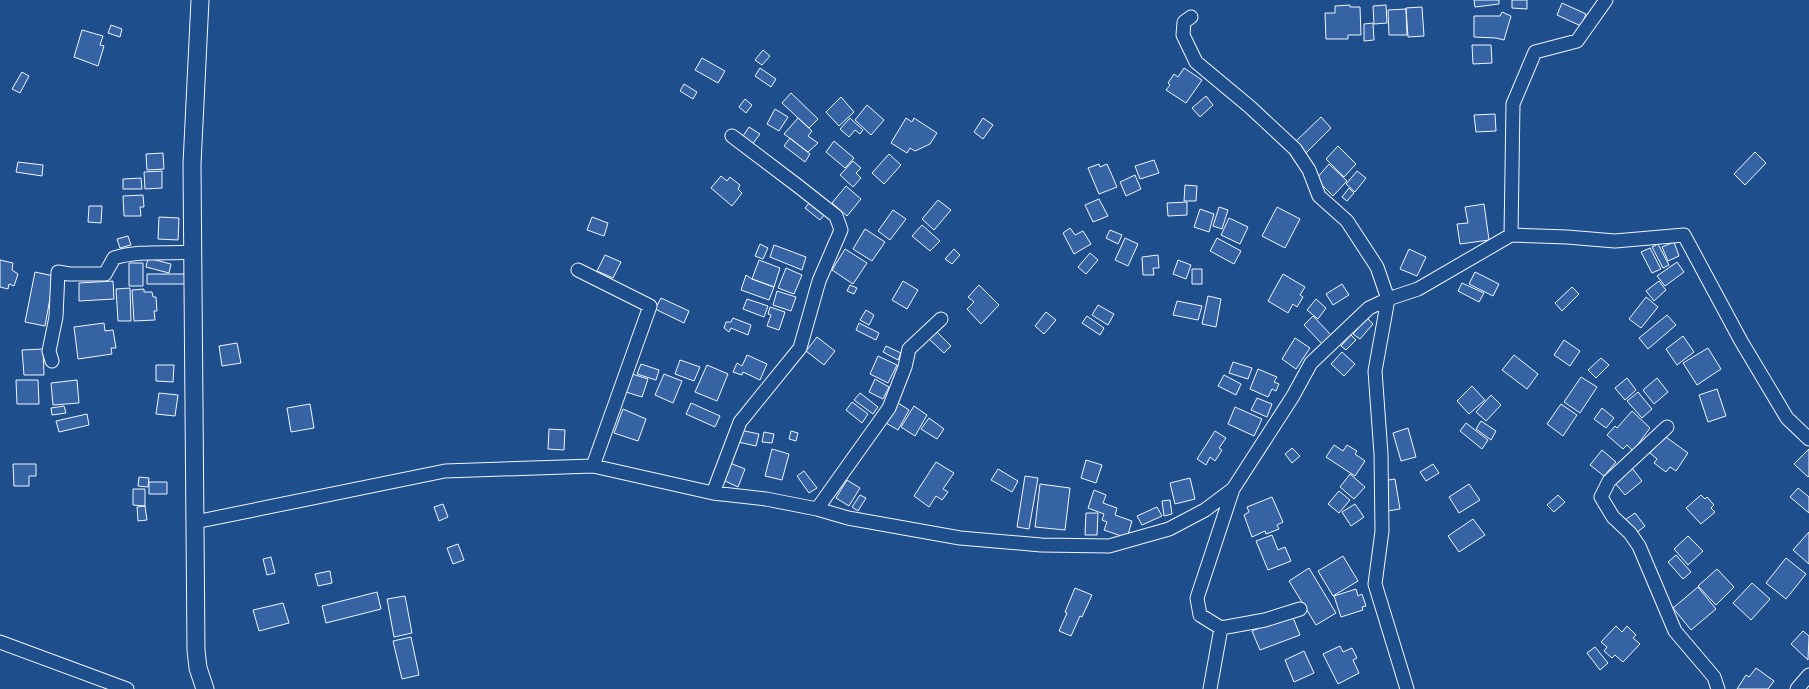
<svg xmlns="http://www.w3.org/2000/svg" width="1809" height="689" font-family="Jost,sans-serif">
<style>
.building{fill:#3563a3;stroke:#f2f6ff}
.lines{fill:none;stroke-linecap:round;stroke-linejoin:round}
.minor-casing{stroke:#f2f6ff;stroke-width:15}
.tertiary-casing{stroke:#f2f6ff;stroke-width:19}
.minor{stroke:#1f4e8c;stroke-width:13}
.tertiary{stroke:#1f4e8c;stroke-width:17}
</style>
<rect width="100%" height="100%" fill="#1f4e8c"/>
<path class="building" d="M1474 0H1499V4L1475 7Z
M1512 0H1527V9L1512 8Z
M1562 3 1586 14 1581 26 1557 15Z
M1350 5V7H1360L1361 35H1348V39H1326L1325 13H1335V6Z
M1386 5 1387 23 1374 24 1373 6Z
M1422 7 1424 36 1408 37 1406 8Z
M1406 9 1407 35H1389L1388 10Z
M1502 12 1511 16 1504 40 1496 38 1474 37V16H1500Z
M1373 23 1374 40 1364 41V24Z
M111 25 122 29 120 37 108 33Z
M82 30 103 36 100 45 104 46 98 66 74 57Z
M1472 45H1491L1492 63 1473 64Z
M763 50 770 56 762 65 755 60Z
M702 58 725 71 718 83 695 70Z
M760 68 776 79 771 87 755 76Z
M1184 68 1202 80 1186 103 1166 90 1170 85 1168 83 1174 74 1178 77Z
M22 72 29 76 20 93 12 89Z
M684 84 697 92 693 99 680 91Z
M791 93 818 119 809 128 782 103Z
M1206 96 1213 105 1200 117 1192 108Z
M841 97 854 112 839 126 826 112Z
M745 99 752 105 746 113 739 107Z
M867 105 884 120 871 135 855 120Z
M775 109 788 117 779 131 767 124Z
M1495 114 1496 131 1476 132 1474 115Z
M1321 117 1331 128 1305 154 1294 143Z
M798 118 812 131 808 136 818 143 808 152 784 134Z
M850 118 863 130 860 134 855 130 849 137 840 129Z
M906 118 912 122 914 118 937 133 930 144 915 151 910 148 907 153 891 143Z
M983 118 993 125 983 139 974 132Z
M749 127 760 134 751 146 741 139Z
M790 138 810 154 805 162 784 146Z
M834 141 854 158 845 168 826 152Z
M1338 146 1356 164 1344 177 1326 159Z
M1755 152 1766 163 1745 185 1734 174Z
M163 153 164 169 147 170 146 154Z
M889 154 901 165 884 184 872 173Z
M1154 160 1159 173 1140 179 1135 166Z
M853 161 861 168 856 173 861 178 853 187 840 175Z
M18 162 43 165 42 176 16 172Z
M1099 164 1100 167 1107 164 1117 187 1099 194 1088 168Z
M1329 164 1347 181 1333 196 1316 179Z
M162 171V188L145 189 144 172Z
M1357 171 1366 178 1355 192 1346 184Z
M1135 175 1141 189 1126 196 1120 182Z
M721 176 727 181 730 177 740 185 738 189 742 193 732 206 711 188Z
M141 178 142 189H123V179Z
M1185 185 1197 186 1196 201H1184Z
M846 186 861 199 847 216 832 203Z
M1349 188 1354 193 1347 201 1342 197Z
M143 195 144 207H140L141 216H124L123 196Z
M1099 199 1108 216 1093 222 1085 205Z
M938 200 951 210 934 230 922 219Z
M810 202 825 214 820 220 805 208Z
M1187 202V215L1168 216 1167 203Z
M1484 204 1489 240 1460 244 1457 224 1468 223 1465 207Z
M89 206H102L101 223 88 222Z
M1219 207 1228 210 1222 229 1213 226Z
M1277 207 1300 219 1285 248 1262 236Z
M1200 209 1214 214 1209 232 1194 227Z
M893 210 906 219 890 240 878 231Z
M159 217 179 218 178 240 158 239Z
M592 217 608 223 604 236 587 230Z
M1229 218 1248 227 1240 244 1221 235Z
M922 225 940 241 930 251 912 236Z
M1070 228 1075 235 1083 231 1091 244 1074 254 1063 233Z
M865 229 885 242 872 261 853 249Z
M1110 230 1122 235 1118 244 1106 238Z
M128 236 131 245 120 248 117 239Z
M1125 238 1138 244 1128 266 1115 260Z
M1217 238 1241 251 1234 264 1210 251Z
M1674 242 1679 256 1668 261 1662 247Z
M760 244 768 248 763 259 755 256Z
M1658 244 1669 265 1663 268 1652 247Z
M774 245 806 257 802 270 770 257Z
M1650 248 1661 269 1652 273 1641 252Z
M845 249 867 263 853 284 832 270Z
M954 249 960 255 952 264 945 259Z
M1409 249 1426 257 1417 276 1400 269Z
M1090 253 1098 260 1086 274 1078 267Z
M605 255 621 262 613 278 597 271Z
M1158 255 1159 268H1153L1154 275H1143L1142 257Z
M148 258 171 264 169 273 146 267Z
M0 260 13 263 12 270 18 274 14 286 9 284 8 289 0 287Z
M759 260 780 268 774 287 752 279Z
M1178 260 1191 265 1186 279 1173 274Z
M1677 262 1684 272 1665 286 1657 276Z
M129 263H143V286H129Z
M786 268 802 275 794 294 778 288Z
M1192 269H1202V284H1192Z
M35 272 54 276 45 326 25 322Z
M1475 272 1499 284 1493 296 1469 284Z
M147 274H186L185 284H147Z
M1283 274 1305 287 1300 295 1303 297 1297 307 1293 304 1288 313 1268 301Z
M746 275 752 279 774 287 769 300 741 290Z
M113 281 114 299 79 301V283Z
M903 281 918 290 907 309 892 300Z
M1659 281 1666 290 1654 301 1646 291Z
M1462 283 1484 293 1479 302 1458 291Z
M1342 284 1349 295 1333 305 1326 294Z
M850 285 857 288 854 294 847 291Z
M979 285 999 305 981 324 967 309 974 302 968 297Z
M1572 287 1579 294 1562 311 1555 303Z
M130 288 131 321H118L116 289Z
M144 289V292H152L153 297H156L157 311H154L155 320 134 321 132 290Z
M777 291 796 297 791 311 773 305Z
M1208 296 1221 299 1216 327 1202 324Z
M1646 297 1658 307 1641 328 1629 319Z
M661 298 689 311 684 323 655 309Z
M747 299 768 306 764 317 743 309Z
M1316 299 1326 308 1318 319 1307 310Z
M1177 301 1202 306 1198 320 1173 315Z
M1098 305 1114 314 1108 325 1092 315Z
M770 307 785 312 779 330 767 326 771 315 768 314Z
M866 310 874 315 869 325 860 320Z
M1046 312 1056 320 1044 334 1035 326Z
M1667 315 1676 325 1648 349 1639 338Z
M1087 316 1104 328 1100 335 1082 323Z
M1313 316 1331 335 1322 344 1304 325Z
M733 318 751 325 748 335 731 328 729 332 724 328 726 322H731Z
M1367 318 1373 324 1360 339 1353 334Z
M104 323 105 331 113 330 116 348H111L112 354 78 359 74 327Z
M859 323 879 333 876 340 856 330Z
M937 332 951 346 944 353 929 339Z
M1351 335 1356 340 1346 350 1341 346Z
M1683 336 1694 352 1677 365 1666 349Z
M817 337 835 351 824 365 806 351Z
M1295 338 1310 348 1296 369 1282 359Z
M1564 340 1580 351 1570 366 1554 355Z
M237 343 241 363 222 366 219 346Z
M886 346 901 353 898 360 883 352Z
M1708 348 1721 369 1697 385 1683 363Z
M43 349 44 375H24L22 350Z
M1342 352 1355 364 1344 376 1331 364Z
M747 355 767 364 760 380 743 372 742 375 733 372 737 363 742 366Z
M1514 355 1538 374 1527 389 1502 370Z
M878 356 897 365 888 383 870 374Z
M1601 358 1609 365 1596 378 1588 370Z
M680 360 700 367 694 381 675 374Z
M1233 362 1252 368 1248 379 1229 373Z
M641 364 659 370 656 380 637 374Z
M156 365H174L173 382 156 381Z
M707 365 728 374 717 401 695 392Z
M1258 369 1277 377 1274 382 1279 384 1276 391 1272 389 1268 397 1250 389Z
M632 374 648 379 642 397 626 392Z
M664 374 682 381 673 403 655 395Z
M1224 375 1241 384 1236 395 1218 386Z
M1581 377 1597 387 1580 413 1564 402Z
M1627 378 1636 390 1625 400 1615 388Z
M1657 378 1668 392 1654 404 1643 390Z
M875 379 889 387 883 399 869 392Z
M16 380H38L39 404H17Z
M77 380 79 403 53 405 51 383Z
M1472 386 1485 400 1469 414 1457 401Z
M1717 389 1726 416 1708 422 1699 395Z
M1638 392 1652 409 1642 418 1627 401Z
M159 393 178 395 175 416 156 414Z
M860 393 878 407 873 414 854 400Z
M1491 395 1501 405 1486 421 1476 412Z
M1257 398 1272 404 1267 417 1251 410Z
M852 402 868 414 862 423 846 410Z
M691 403 720 416 715 427 686 414Z
M898 403 909 410 898 430 886 423Z
M310 404 314 428 291 432 287 408Z
M1561 404 1577 415 1563 436 1547 424Z
M64 406 66 413 52 415 51 408Z
M914 406 927 415 915 436 901 427Z
M1235 407 1262 419 1254 436 1228 424Z
M1602 408 1614 418 1606 428 1594 419Z
M623 409 646 419 638 441 614 433Z
M1632 411 1650 428 1633 451 1627 445 1623 449 1607 435 1615 426 1617 428Z
M87 414 89 425 59 432 56 421Z
M929 418 944 429 937 439 921 429Z
M1481 421 1496 431 1491 440 1476 429Z
M1466 423 1488 440 1482 449 1460 431Z
M1408 428 1416 457 1401 461 1393 433Z
M549 429 565 430 564 450 548 449Z
M740 430 759 434 756 446 738 442Z
M791 431 798 433 796 441 789 439Z
M1215 431 1226 438 1219 448 1222 450 1215 461 1210 457 1206 465 1197 459Z
M764 432 774 434 772 443 762 442Z
M1663 435 1688 453 1676 471 1670 467 1666 472 1654 463 1657 459 1650 453Z
M1334 445 1343 451 1347 445 1357 451 1355 454 1365 461 1355 476 1326 457Z
M1292 448 1300 456 1292 463 1285 454Z
M772 449 789 454 782 480 765 476Z
M1809 449V476L1808 477 1794 464Z
M1602 450 1616 462 1604 476 1590 465Z
M1086 460 1102 465 1096 483 1081 478Z
M936 462 954 473 943 489 948 492 942 500 936 496 929 507 914 496Z
M730 463 745 469 738 487 723 480Z
M13 464H36V476H29V486H14Z
M1433 464 1439 473 1426 481 1420 472Z
M1632 468 1642 481 1625 495 1614 482Z
M998 469 1018 481 1012 492 991 480Z
M804 471 817 488 809 493 797 476Z
M1350 474 1365 487 1354 499 1340 487Z
M1025 476 1038 478 1029 529 1017 527Z
M139 477 149 478 148 487 138 486Z
M1190 478 1195 499 1175 504 1170 483Z
M1395 479 1400 509 1387 511 1382 481Z
M847 480 860 488 849 506 836 498Z
M149 482H167V494H149Z
M1040 484 1070 488 1065 530 1035 527Z
M1469 484 1480 500 1459 513 1449 497Z
M1798 488 1809 497V513L1790 497Z
M133 489H145V506L133 505Z
M1094 490 1106 495 1103 503 1117 508 1115 515 1132 521 1127 538 1104 530 1107 522 1102 520 1104 514 1088 508Z
M1339 491 1350 500 1339 513 1328 504Z
M860 495 866 498 858 511 852 507Z
M1558 495 1565 502 1554 512 1547 505Z
M1701 495 1705 499 1707 497 1714 505 1711 508 1715 512 1701 524 1686 508Z
M1272 497 1283 522 1277 525 1279 529 1266 534 1265 531 1252 537 1244 515 1249 512 1247 507Z
M1170 500 1172 514 1164 516 1162 501Z
M443 504 448 517 439 521 434 507Z
M1355 504 1364 517 1351 526 1342 512Z
M145 506 147 520 138 521 137 507Z
M1157 507 1162 516 1142 525 1137 516Z
M1086 513H1098L1097 535H1085Z
M1635 513 1645 526 1635 534 1625 520Z
M1473 519 1485 535 1459 552 1448 536Z
M1809 532V564L1793 550Z
M1272 535 1278 550 1285 547 1291 561 1268 570 1256 541Z
M1688 536 1703 551 1688 565 1674 549Z
M458 544 464 560 453 564 447 548Z
M1676 555 1691 572 1683 579 1668 562Z
M1343 556 1358 581 1333 596 1318 571Z
M271 557 275 573 267 575 263 559Z
M1786 558 1806 574 1786 599 1766 583Z
M1309 568 1336 613 1316 625 1289 581Z
M1717 569 1734 587 1716 605 1698 586Z
M330 571 332 583 318 586 315 574Z
M1752 583 1770 599 1751 620 1733 603Z
M1698 587 1716 609 1691 630 1673 608Z
M1075 588 1092 595 1082 617 1080 616 1071 636 1059 631 1067 613 1065 612Z
M1356 589 1358 596 1362 594 1366 606 1362 607 1363 610 1341 617 1334 596Z
M377 592 381 609 326 623 322 606Z
M405 596 412 633 394 637 387 599Z
M283 603 289 623 259 631 253 610Z
M1292 615 1300 635 1260 650 1252 631Z
M1616 626 1622 632 1627 626 1636 635 1633 638 1640 644 1623 662 1615 655 1612 658 1604 651 1607 647 1601 642Z
M1803 631 1809 636 1808 660 1791 644Z
M411 637 419 675 402 679 393 641Z
M1340 646 1343 652 1352 648 1357 658 1353 660 1359 673 1338 684 1323 654Z
M1595 647 1608 663 1600 670 1587 653Z
M1304 651 1314 673 1294 682 1285 660Z
M1756 668 1774 681 1768 689H1737L1746 675 1749 677Z"/>
<g class="lines">
<defs>
<path id="minor" d="M1191 17 1184 22 1183 35 1196 62 1250 107 1295 149 1309 170 1319 196 1347 221 1377 267 1388 299 1418 289 1511 235 1567 237 1615 241 1684 235 1741 341 1787 418 1809 439
M1511 235 1513 104 1535 52 1577 41 1606 0
M578 270 650 306 593 466
M52 361 49 351 56 317 58 272 69 274H105L114 258C140 250 166 254 193 252
M1667 427 1609 481 1601 497 1613 517 1630 533 1639 546 1675 631 1714 677 1718 689
M1233 489 1197 598 1200 615 1221 628 1265 620 1300 609
M713 493 740 422 800 348 819 281 841 230 836 216 798 186 732 136
M817 509 889 408 905 367 909 349 941 319
M195 522 445 471 593 466 713 493 766 499 817 509 848 518 960 538 1041 545 1109 546 1169 529 1205 510 1233 489 1293 396 1311 363 1369 308 1388 299 1375 371 1381 454 1382 531 1375 584 1407 689
M0 642 127 689
M1210 689 1221 628
M1797 689 1809 675"/>
<path id="tertiary" d="M200 0 192 164 196 650 198 668 205 689"/>
</defs>
<use href="#minor" class="minor-casing"/>
<use href="#tertiary" class="tertiary-casing"/>
<use href="#minor" class="minor"/>
<use href="#tertiary" class="tertiary"/>
</g>
</svg>
